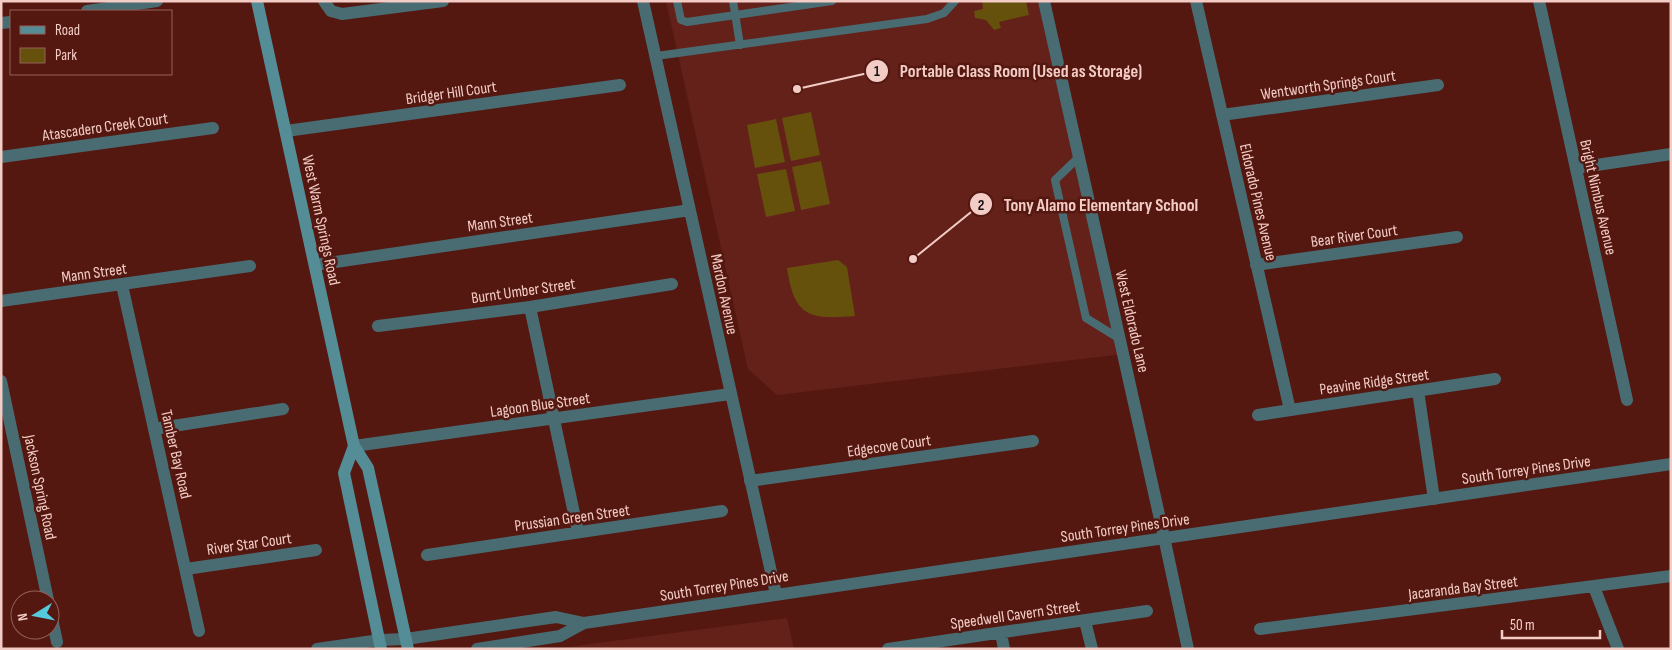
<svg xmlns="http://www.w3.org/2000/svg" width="1672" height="650" font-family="'Sofia Sans Condensed',sans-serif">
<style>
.built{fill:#64211a}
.green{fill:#65500c}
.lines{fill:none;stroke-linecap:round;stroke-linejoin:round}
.service{stroke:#496c72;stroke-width:8}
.minor{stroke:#496c72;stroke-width:12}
.tertiary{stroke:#496c72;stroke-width:12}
.secondary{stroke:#558d97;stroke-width:12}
.labels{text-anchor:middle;stroke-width:5;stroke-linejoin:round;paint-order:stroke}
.street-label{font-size:16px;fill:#f3ccc5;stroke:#541811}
.leader{fill:none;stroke:#f3ccc5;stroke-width:2}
.callout-dot{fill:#f3ccc5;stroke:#541811;stroke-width:2}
.mark-label{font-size:15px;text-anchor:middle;font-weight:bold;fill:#111}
.callout-label{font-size:18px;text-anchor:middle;font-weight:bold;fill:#f3ccc5;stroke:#541811;stroke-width:5;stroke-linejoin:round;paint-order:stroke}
</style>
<rect width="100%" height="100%" fill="#541811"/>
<path class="built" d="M666 1H1044L1123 354 777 395 748 369Z
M787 618 794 649H557L590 644Z"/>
<path class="green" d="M982 1H1026L1029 15 999 22 1001 28 994 30 986 20 975 18 974 11 983 9Z
M811 112 820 155 791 161 782 118Z
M776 119 785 162 755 168 747 125Z
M821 161 830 204 801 210 792 167Z
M786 169 795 211 766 217 757 174Z
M838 260 847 267 855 316C808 320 794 316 787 268Z"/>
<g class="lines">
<path class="service" d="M677 1 681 20 687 22 832 1
M733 1 740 45
M656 56 927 19 944 13 955 1
M1079 157 1055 180 1086 318 1120 339"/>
<path class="minor" d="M324 1 331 11 342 14 443 1
M643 1 776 594
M1196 1 1290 410
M1539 1 1627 400
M87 11 157 1
M1 23 11 22
M1222 115 1438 85
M286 131 620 85
M1 157 213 128
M1576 168 1671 154
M315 265 690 210
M1256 265 1457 237
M122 285 199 631
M1 301 250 266
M530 307 578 532
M378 326 530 307 672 284
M1 381 48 600
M1418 391 1434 499
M1258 415 1495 379
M154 429 283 409
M354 446 730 394
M750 481 1033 441
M1164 537 1188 649
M427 555 722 511
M186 569 316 550
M1594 587 1618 649
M50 609 57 642
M1085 621 1092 649
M1260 629 1671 576
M1001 633 1004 649
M888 649 1147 611"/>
<path class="tertiary" d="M1044 1 1164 537
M317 649 380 640 406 639 556 617 584 623
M477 649 560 636 584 623 1671 464"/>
<path class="secondary" d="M257 1 354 446 368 468 408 649
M354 446 344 473 381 649"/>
</g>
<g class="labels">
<g class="street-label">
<text transform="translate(1328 84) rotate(-8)" y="6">Wentworth Springs Court</text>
<text transform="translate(451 92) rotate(-8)" y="6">Bridger Hill Court</text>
<text transform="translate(105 126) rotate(-8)" y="6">Atascadero Creek Court</text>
<text transform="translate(1599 197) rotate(77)" y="6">Bright Nimbus Avenue</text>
<text transform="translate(1259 202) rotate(77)" y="6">Eldorado Pines Avenue</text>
<text transform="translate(322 220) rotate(78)" y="6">West Warm Springs Road</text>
<text transform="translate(500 221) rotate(-8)" y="6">Mann Street</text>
<text transform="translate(1354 235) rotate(-8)" y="6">Bear River Court</text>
<text transform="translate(94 272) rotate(-8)" y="6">Mann Street</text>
<text transform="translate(523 290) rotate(-8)" y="6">Burnt Umber Street</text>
<text transform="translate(725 294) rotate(78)" y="6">Mardon Avenue</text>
<text transform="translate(1133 321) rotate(77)" y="6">West Eldorado Lane</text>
<text transform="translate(1374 381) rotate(-8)" y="6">Peavine Ridge Street</text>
<text transform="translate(540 404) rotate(-8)" y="6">Lagoon Blue Street</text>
<text transform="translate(889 445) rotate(-8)" y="6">Edgecove Court</text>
<text transform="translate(177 454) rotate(77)" y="6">Tamber Bay Road</text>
<text transform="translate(1526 469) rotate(-8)" y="6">South Torrey Pines Drive</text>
<text transform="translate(41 487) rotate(78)" y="6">Jackson Spring Road</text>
<text transform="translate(572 517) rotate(-8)" y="6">Prussian Green Street</text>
<text transform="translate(1125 527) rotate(-8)" y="6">South Torrey Pines Drive</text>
<text transform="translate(249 543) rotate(-8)" y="6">River Star Court</text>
<text transform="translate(724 585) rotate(-9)" y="6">South Torrey Pines Drive</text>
<text transform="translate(1463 587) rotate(-7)" y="6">Jacaranda Bay Street</text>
<text transform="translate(1015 614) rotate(-8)" y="6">Speedwell Cavern Street</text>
</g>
</g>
<path class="leader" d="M797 89L877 71M913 259L981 204"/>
<g class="callout-dot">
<circle cx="797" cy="89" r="5"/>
<circle cx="913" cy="259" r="5"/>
<circle cx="877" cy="71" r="12"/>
<circle cx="981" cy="204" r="12"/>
</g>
<g class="mark-label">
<text x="877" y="76">1</text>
<text x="981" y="210">2</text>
</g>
<g class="callout-label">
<text x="1021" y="77">Portable Class Room (Used as Storage)</text>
<text x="1101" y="211">Tony Alamo Elementary School</text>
</g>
<rect width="1672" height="650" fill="none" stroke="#f3ccc5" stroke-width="5"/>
<rect x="10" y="10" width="162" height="65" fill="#541811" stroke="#946059"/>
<rect x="20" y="26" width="25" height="8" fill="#558d97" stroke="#946059"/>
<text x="55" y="35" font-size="15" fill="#f3ccc5">Road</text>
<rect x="20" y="48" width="25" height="15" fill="#65500c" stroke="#946059"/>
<text x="55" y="60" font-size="15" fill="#f3ccc5">Park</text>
<g transform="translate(35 615) rotate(260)"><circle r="24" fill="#541811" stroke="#946059"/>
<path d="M0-4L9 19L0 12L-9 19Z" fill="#54cadd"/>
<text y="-8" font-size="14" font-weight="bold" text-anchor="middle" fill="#f3ccc5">N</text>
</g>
<path d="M1502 630v8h98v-8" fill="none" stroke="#f3ccc5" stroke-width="2.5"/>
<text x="1510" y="630" font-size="15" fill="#f3ccc5" stroke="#541811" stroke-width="4" paint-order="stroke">50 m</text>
</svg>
